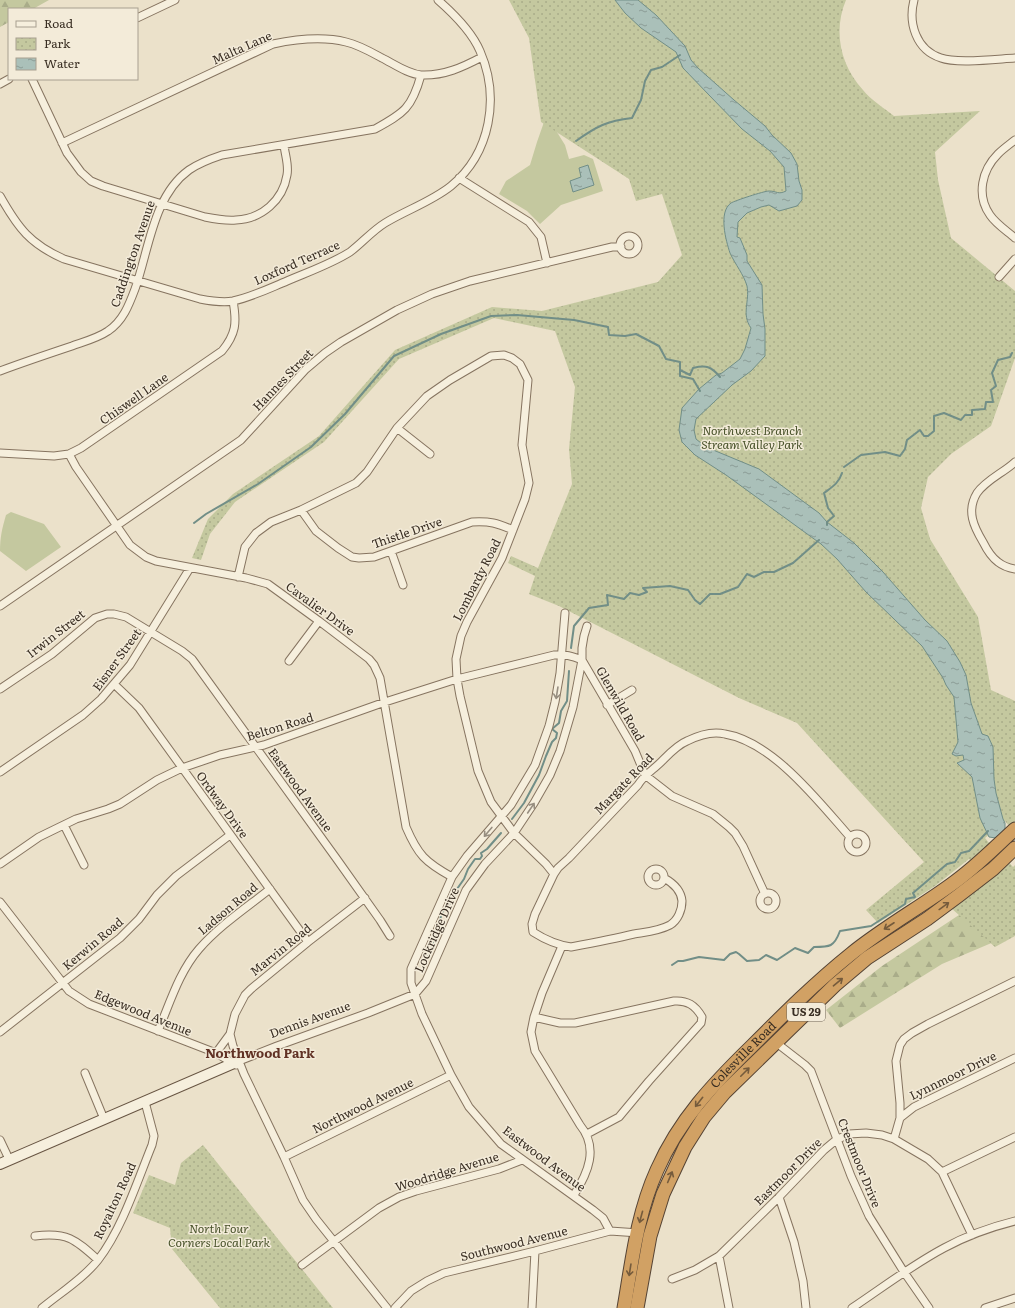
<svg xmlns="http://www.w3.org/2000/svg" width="1015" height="1308" font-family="Literata,serif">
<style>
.grass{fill:#c4c89f}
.forest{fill:url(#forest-firs)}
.park{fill:url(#park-dots)}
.water{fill:url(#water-ripples);stroke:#718e87}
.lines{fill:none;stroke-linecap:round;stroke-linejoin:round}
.stream{stroke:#718e87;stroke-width:2}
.street-casing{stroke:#867460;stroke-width:9}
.secondary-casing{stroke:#685543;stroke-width:12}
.highway-casing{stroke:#554334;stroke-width:15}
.street{stroke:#f6efdd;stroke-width:7}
.secondary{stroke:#f6efdd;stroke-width:10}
.highway{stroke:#d1a164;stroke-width:13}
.oneway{stroke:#978e80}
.oneway2{stroke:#755b3c}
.labels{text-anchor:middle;stroke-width:3;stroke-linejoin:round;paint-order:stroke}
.shield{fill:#f3ebd9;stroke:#706659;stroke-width:1}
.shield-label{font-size:11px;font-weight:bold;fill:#382d22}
.street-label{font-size:12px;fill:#382d22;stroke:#f3ebd9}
.park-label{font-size:12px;font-style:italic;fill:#49532b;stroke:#f3ebd9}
.neighbourhood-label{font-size:13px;font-weight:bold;fill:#613225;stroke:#f3ebd9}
</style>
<defs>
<pattern id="forest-firs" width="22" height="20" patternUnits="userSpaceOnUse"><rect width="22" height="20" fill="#c4c89f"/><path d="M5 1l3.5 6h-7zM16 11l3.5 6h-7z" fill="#a9ac89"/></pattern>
<pattern id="park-dots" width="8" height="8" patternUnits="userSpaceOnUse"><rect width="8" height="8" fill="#c4c89f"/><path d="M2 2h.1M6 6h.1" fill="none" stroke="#a9ac89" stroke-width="1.8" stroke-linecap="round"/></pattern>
<pattern id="water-ripples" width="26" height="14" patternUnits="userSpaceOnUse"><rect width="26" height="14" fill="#aac0b9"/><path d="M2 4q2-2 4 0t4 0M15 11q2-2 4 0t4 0" fill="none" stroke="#8b9c96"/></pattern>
</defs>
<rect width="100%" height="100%" fill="#ebe1ca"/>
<path class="grass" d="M544 122 555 129 565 145 569 159 584 155 593 159 603 191 561 205 540 224 527 211 499 194 506 181 530 165 537 142Z
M11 512 44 524 61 547 26 571 0 551C0 537 2 529 6 515Z"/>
<path class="forest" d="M0 0H49L33 9H9V22L0 27Z
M965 911 1015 933 942 964 840 1028 826 1010 882 966Z"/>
<path class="park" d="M509 0H846C833 31 840 65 863 90 871 100 884 108 894 116L980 111 935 152 938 180 951 238 1015 291V358L991 426 951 454 928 477 921 508 930 539 978 617 991 690 1015 701V821L1010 827 1005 821 985 838 990 844 971 861 969 859 935 886 878 923 866 910 924 862 797 723 739 698 559 606 529 594 535 576 508 563 511 556 538 568 572 484 569 449 575 387 555 331 494 318 399 359 324 442 235 502 210 534 201 560 192 558 208 519 233 494 319 436 395 350 492 307 542 311 658 282 682 255 662 194 636 201 629 179 541 122 529 38Z
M1007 860 1013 867 1015 865V936L995 947 951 908Z
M203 1145 333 1308H220L172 1249 170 1228 133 1213 149 1175 175 1185 181 1163Z"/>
<path class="water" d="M615 0H638L656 15 685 46 691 60 698 68 734 100 765 126 772 135 791 153 797 164 799 181 802 190V200L797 206 779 211 769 205 761 207 747 213 738 222 737 237 740 238 747 255V261L762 285 763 314 765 329V356L751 371 732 385 696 419 694 430 696 439 706 447 759 469 819 513 827 522 854 543 883 572 925 620 947 641 960 662 966 675 971 703 982 734 988 736 993 747 994 779 996 793 1003 819 1005 823V830L996 838 989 837 980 818 972 777 957 763 964 760 963 755 956 756 952 754 958 742 954 697 946 685 943 678 922 646 866 592 837 559 821 544 726 475 695 455 682 442 679 430 682 408 699 389 716 375 722 373 740 359 745 349 751 328C741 314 750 301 747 286 744 275 735 264 730 253 726 241 718 212 731 203 734 201 764 191 769 191 777 191 778 195 786 191L784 167 770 151 742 129 709 95 683 68 676 52 641 28 625 13Z
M588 165 594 185 573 192 570 181 581 177 579 168Z"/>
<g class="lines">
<path class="stream" d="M576 141C597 126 607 121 632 118L641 100 645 81 651 70 662 67 680 55
M680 370 690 375 693 368C706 365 711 366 720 377
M844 467 861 455 885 452 900 456 905 449 907 440 920 430 924 436H928L934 431V416L944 413 961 420 965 415H972V410L985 409 986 402H993L991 390 996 386 992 373 998 360 1010 357 1012 353
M194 523 206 514 258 484 311 447 345 414 394 356 441 334 491 316 517 315 574 320 608 327 609 335 625 336 636 334 659 346 666 359 680 362V376L693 379 700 391
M827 525V522L834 516 828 508 824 493C832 487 839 483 842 473
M571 648 574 626 589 608 608 605 607 595 624 599 630 593 639 595 647 592 643 588 670 586 688 590 695 600 700 604 710 594H720L738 587 747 574 754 577 764 572H774L793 563 819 540
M512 819 524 803 539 775 546 756 552 742 556 738 557 733 552 729 559 723 561 711 567 701 569 671
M425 959 431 952 439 929 441 915 446 907 453 901 457 889 464 879 468 869 475 859H480L482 856 481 853 487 849 501 833
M672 965 678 961H683L699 957 724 960 730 954 736 952 739 954 747 961 759 960 766 955 777 960 795 948 808 953 814 947C830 947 834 947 840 931L871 926 905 904 906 899 915 897 913 893 947 864 955 862 961 853 969 851 988 831"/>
<defs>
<path id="street" d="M914 0C908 23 916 50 941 58 957 64 997 59 1015 58
M137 18 175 0
M32 79 67 153 81 172 91 181 103 186 205 217C215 219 225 221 236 220 262 219 283 200 287 175 289 165 285 155 284 145
M0 84 9 79
M1015 140C1010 144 1003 149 998 154 982 170 976 195 990 215 996 224 1007 231 1015 238
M62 143 273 44C297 39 322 36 346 42 359 45 371 52 382 58 394 64 408 74 421 75 444 76 463 67 482 57
M459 178 529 222 541 237 547 263
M0 196C18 228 30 244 64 259L200 299C211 301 222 303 233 301 252 297 270 288 287 281 308 272 331 264 350 252 362 243 372 231 385 223 406 210 431 202 451 186 491 153 500 97 480 51 472 32 454 14 438 0
M620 245a9 9 0 1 1 18 0a9 9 0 1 1-18 0Z
M999 277 1015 259
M0 371C24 362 48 354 72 346 83 342 98 338 108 331 123 321 129 305 135 289 149 250 153 196 189 170 199 163 210 159 222 155L375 129C404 113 412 108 421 75
M397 428 430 454
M0 453 54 456 69 454 81 448 222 351C236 334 237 323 233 301
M69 454 76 467 130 545 146 557 156 561 246 578 268 584 319 621 369 659 374 665 380 678 406 827C418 855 425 862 452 877
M1015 462C1003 473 986 480 977 493 966 511 974 527 983 542 987 550 991 557 998 562 1003 566 1009 568 1015 569
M301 510 316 531 338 548 352 557 359 558 374 557 472 522C490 521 497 523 513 530
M391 551 403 585
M238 577 245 547 256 533 271 522 301 510 356 483 367 472 397 428 427 396 450 380 491 356 504 355 512 358 520 364 528 380 522 445 529 483 525 499 502 558 496 569 467 622 461 636 456 659 457 679 460 696 478 771 491 802 514 833 546 864 554 874
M0 606 241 440 306 369 325 353 341 342 397 310 432 294 470 281 612 247H621
M565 613 560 673 555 702 549 726 535 765 511 805 467 856 452 877 411 969V983L422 1014 451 1075 469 1107 501 1144 593 1210 603 1218 610 1231
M582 660 635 751 645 775 672 796 713 814 729 827 735 833 743 846 765 894
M289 661 319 621
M114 684 139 708 308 942
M0 689 52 654 95 618 107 614H114L126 617 182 651 192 659 336 858 380 920 390 936
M607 705 632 690
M0 772 83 715 101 699 130 665 190 568
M64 825 84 865
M848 843a9 9 0 1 1 18 0a9 9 0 1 1-18 0Z
M0 864 39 837 76 819 108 809 120 804 157 780 182 768 220 755 264 745 385 702 457 679 554 655C565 654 572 656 582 660
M648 877a8 8 0 1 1 16 0a8 8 0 1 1-16 0Z
M664 878C673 883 681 890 682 901 682 910 678 920 670 925 659 931 646 932 634 934 613 939 592 943 571 947 557 945 544 939 533 932L532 924 535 914 554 874 558 868 569 858 638 785C644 775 653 770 661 762 669 754 677 745 687 741 699 735 713 731 725 734 773 742 819 802 850 837
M760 901a8 8 0 1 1 16 0a8 8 0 1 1-16 0Z
M365 898 308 942 251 989 245 995 235 1014 230 1034 233 1046 244 1074 284 1157 303 1200 316 1219 387 1308
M0 902 69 991 89 1004 216 1053 236 1065
M562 946 542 993 534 1017 531 1032 535 1051 580 1125C599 1148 588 1173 574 1195
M534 1017 560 1023H575L674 1001C687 1000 695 1005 702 1017L701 1023 649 1081 619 1117 587 1134
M158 1031C170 1003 179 972 199 949 219 926 246 908 270 889
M0 1032 120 938 139 919 157 895 176 876 230 835
M774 1041 805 1065 811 1071 851 1176 869 1216 904 1272 929 1308
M216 1053 230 1034
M234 1063 277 1046 368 1013 415 994 426 981 466 890 485 864 514 833 534 803 550 775 560 751 573 707 582 660V648L584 636 587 626
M85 1073 104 1119
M900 1118V1103L896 1061 900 1045 904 1039 912 1033 928 1024 1015 981
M894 1139 900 1118 914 1107 1015 1058
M0 1140 9 1159
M284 1157 451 1075
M942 1172 1015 1137
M779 1197 794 1242 803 1281 806 1308
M35 1236C67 1232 75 1239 98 1260
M719 1256 729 1308
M302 1265 379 1208 399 1197 416 1191 499 1169 522 1160
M672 1279 695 1270 719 1256 779 1197 824 1150 836 1140 849 1134 866 1133 882 1135 894 1139 928 1159 942 1172 972 1235
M42 1308C60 1293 83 1279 98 1260 122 1229 137 1182 152 1145L154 1136 145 1102
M395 1308 411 1291 427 1281 444 1273 535 1251 610 1231 639 1233
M532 1308 535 1251
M852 1308C882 1288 912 1265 944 1248 966 1236 991 1227 1015 1221
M985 1308 1015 1298"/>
<path id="secondary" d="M0 1164 234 1063"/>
<g id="highway">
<path id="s1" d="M624 1308C632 1262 637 1214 657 1170 679 1120 713 1084 752 1046 784 1014 816 982 851 954 883 928 919 908 952 884 975 868 994 848 1015 829"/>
<path d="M637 1308 650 1236 663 1194 685 1147 704 1117 725 1092 835 985 867 958 927 919 958 896 993 869 1015 848"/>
</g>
</defs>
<use href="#street" class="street-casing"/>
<use href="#secondary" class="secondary-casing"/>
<use href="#highway" class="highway-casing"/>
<use href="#street" class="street"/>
<use href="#secondary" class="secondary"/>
<use href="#highway" class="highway"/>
</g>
<defs><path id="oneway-shaft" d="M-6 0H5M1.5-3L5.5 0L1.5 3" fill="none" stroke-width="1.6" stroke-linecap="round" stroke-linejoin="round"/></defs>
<g class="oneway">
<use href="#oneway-shaft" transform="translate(557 693) rotate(99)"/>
<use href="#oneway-shaft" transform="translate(531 808) rotate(-56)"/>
<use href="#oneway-shaft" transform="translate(488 832) rotate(130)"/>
</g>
<g class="oneway2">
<use href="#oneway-shaft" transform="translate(944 906) rotate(-36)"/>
<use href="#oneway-shaft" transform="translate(889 926) rotate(147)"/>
<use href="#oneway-shaft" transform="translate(838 982) rotate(-40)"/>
<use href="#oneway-shaft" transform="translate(745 1072) rotate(-45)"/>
<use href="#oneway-shaft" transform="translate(699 1102) rotate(128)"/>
<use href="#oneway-shaft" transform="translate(670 1177) rotate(-67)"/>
<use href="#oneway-shaft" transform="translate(641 1217) rotate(105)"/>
<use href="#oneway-shaft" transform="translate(630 1270) rotate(99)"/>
</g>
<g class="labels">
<rect class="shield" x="787" y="1003" width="38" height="18" rx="3"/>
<g class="shield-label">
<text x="806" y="1016">US 29</text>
</g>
<g class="street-label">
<text transform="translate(242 48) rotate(-24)" y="4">Malta Lane</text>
<text transform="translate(133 254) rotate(-71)" y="4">Caddington Avenue</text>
<text transform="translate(297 263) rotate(-24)" y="4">Loxford Terrace</text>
<text transform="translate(283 380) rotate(-46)" y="4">Hannes Street</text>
<text transform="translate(134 399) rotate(-35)" y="4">Chiswell Lane</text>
<text transform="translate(407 533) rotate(-19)" y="4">Thistle Drive</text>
<text transform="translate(477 580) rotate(-63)" y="4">Lombardy Road</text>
<text transform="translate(320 609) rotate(36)" y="4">Cavalier Drive</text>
<text transform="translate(56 634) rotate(-38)" y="4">Irwin Street</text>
<text transform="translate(117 660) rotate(-54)" y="4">Eisner Street</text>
<text transform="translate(620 704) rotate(60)" y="4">Glenwild Road</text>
<text transform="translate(280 727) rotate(-17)" y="4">Belton Road</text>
<text transform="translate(624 784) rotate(-46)" y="4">Margate Road</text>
<text transform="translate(300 790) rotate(54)" y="4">Eastwood Avenue</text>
<text transform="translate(222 805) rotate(54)" y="4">Ordway Drive</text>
<text transform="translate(228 909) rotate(-40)" y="4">Ladson Road</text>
<text transform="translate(437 930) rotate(-66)" y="4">Lockridge Drive</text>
<text transform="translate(93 944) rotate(-40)" y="4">Kerwin Road</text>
<text transform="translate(281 950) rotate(-39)" y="4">Marvin Road</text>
<text transform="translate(143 1013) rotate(22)" y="4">Edgewood Avenue</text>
<text transform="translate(310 1020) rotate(-20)" y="4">Dennis Avenue</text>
<text dy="4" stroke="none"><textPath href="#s1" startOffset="287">Colesville Road</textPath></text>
<text transform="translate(953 1076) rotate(-26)" y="4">Lynnmoor Drive</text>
<text transform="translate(363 1106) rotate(-26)" y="4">Northwood Avenue</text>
<text transform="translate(544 1159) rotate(37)" y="4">Eastwood Avenue</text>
<text transform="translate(859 1163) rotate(68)" y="4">Crestmoor Drive</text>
<text transform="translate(447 1172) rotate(-17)" y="4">Woodridge Avenue</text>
<text transform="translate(788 1172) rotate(-45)" y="4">Eastmoor Drive</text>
<text transform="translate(115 1201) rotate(-65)" y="4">Royalton Road</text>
<text transform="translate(514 1244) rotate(-14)" y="4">Southwood Avenue</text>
</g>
<g class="park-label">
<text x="752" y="435">Northwest Branch<tspan x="752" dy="14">Stream Valley Park</tspan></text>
<text x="219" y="1233">North Four<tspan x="219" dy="14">Corners Local Park</tspan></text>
</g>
<g class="neighbourhood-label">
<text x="260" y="1058">Northwood Park</text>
</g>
</g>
<rect x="8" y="8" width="130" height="72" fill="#f3ebd9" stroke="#a89f90"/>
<rect x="16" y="21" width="20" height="6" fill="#f6efdd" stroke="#a89f90"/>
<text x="44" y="28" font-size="12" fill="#382d22">Road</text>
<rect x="16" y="38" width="20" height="12" fill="url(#park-dots)" stroke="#a89f90"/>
<text x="44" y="48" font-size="12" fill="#382d22">Park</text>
<rect x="16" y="58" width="20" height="12" fill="url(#water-ripples)" stroke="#a89f90"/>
<text x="44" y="68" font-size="12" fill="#382d22">Water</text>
</svg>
